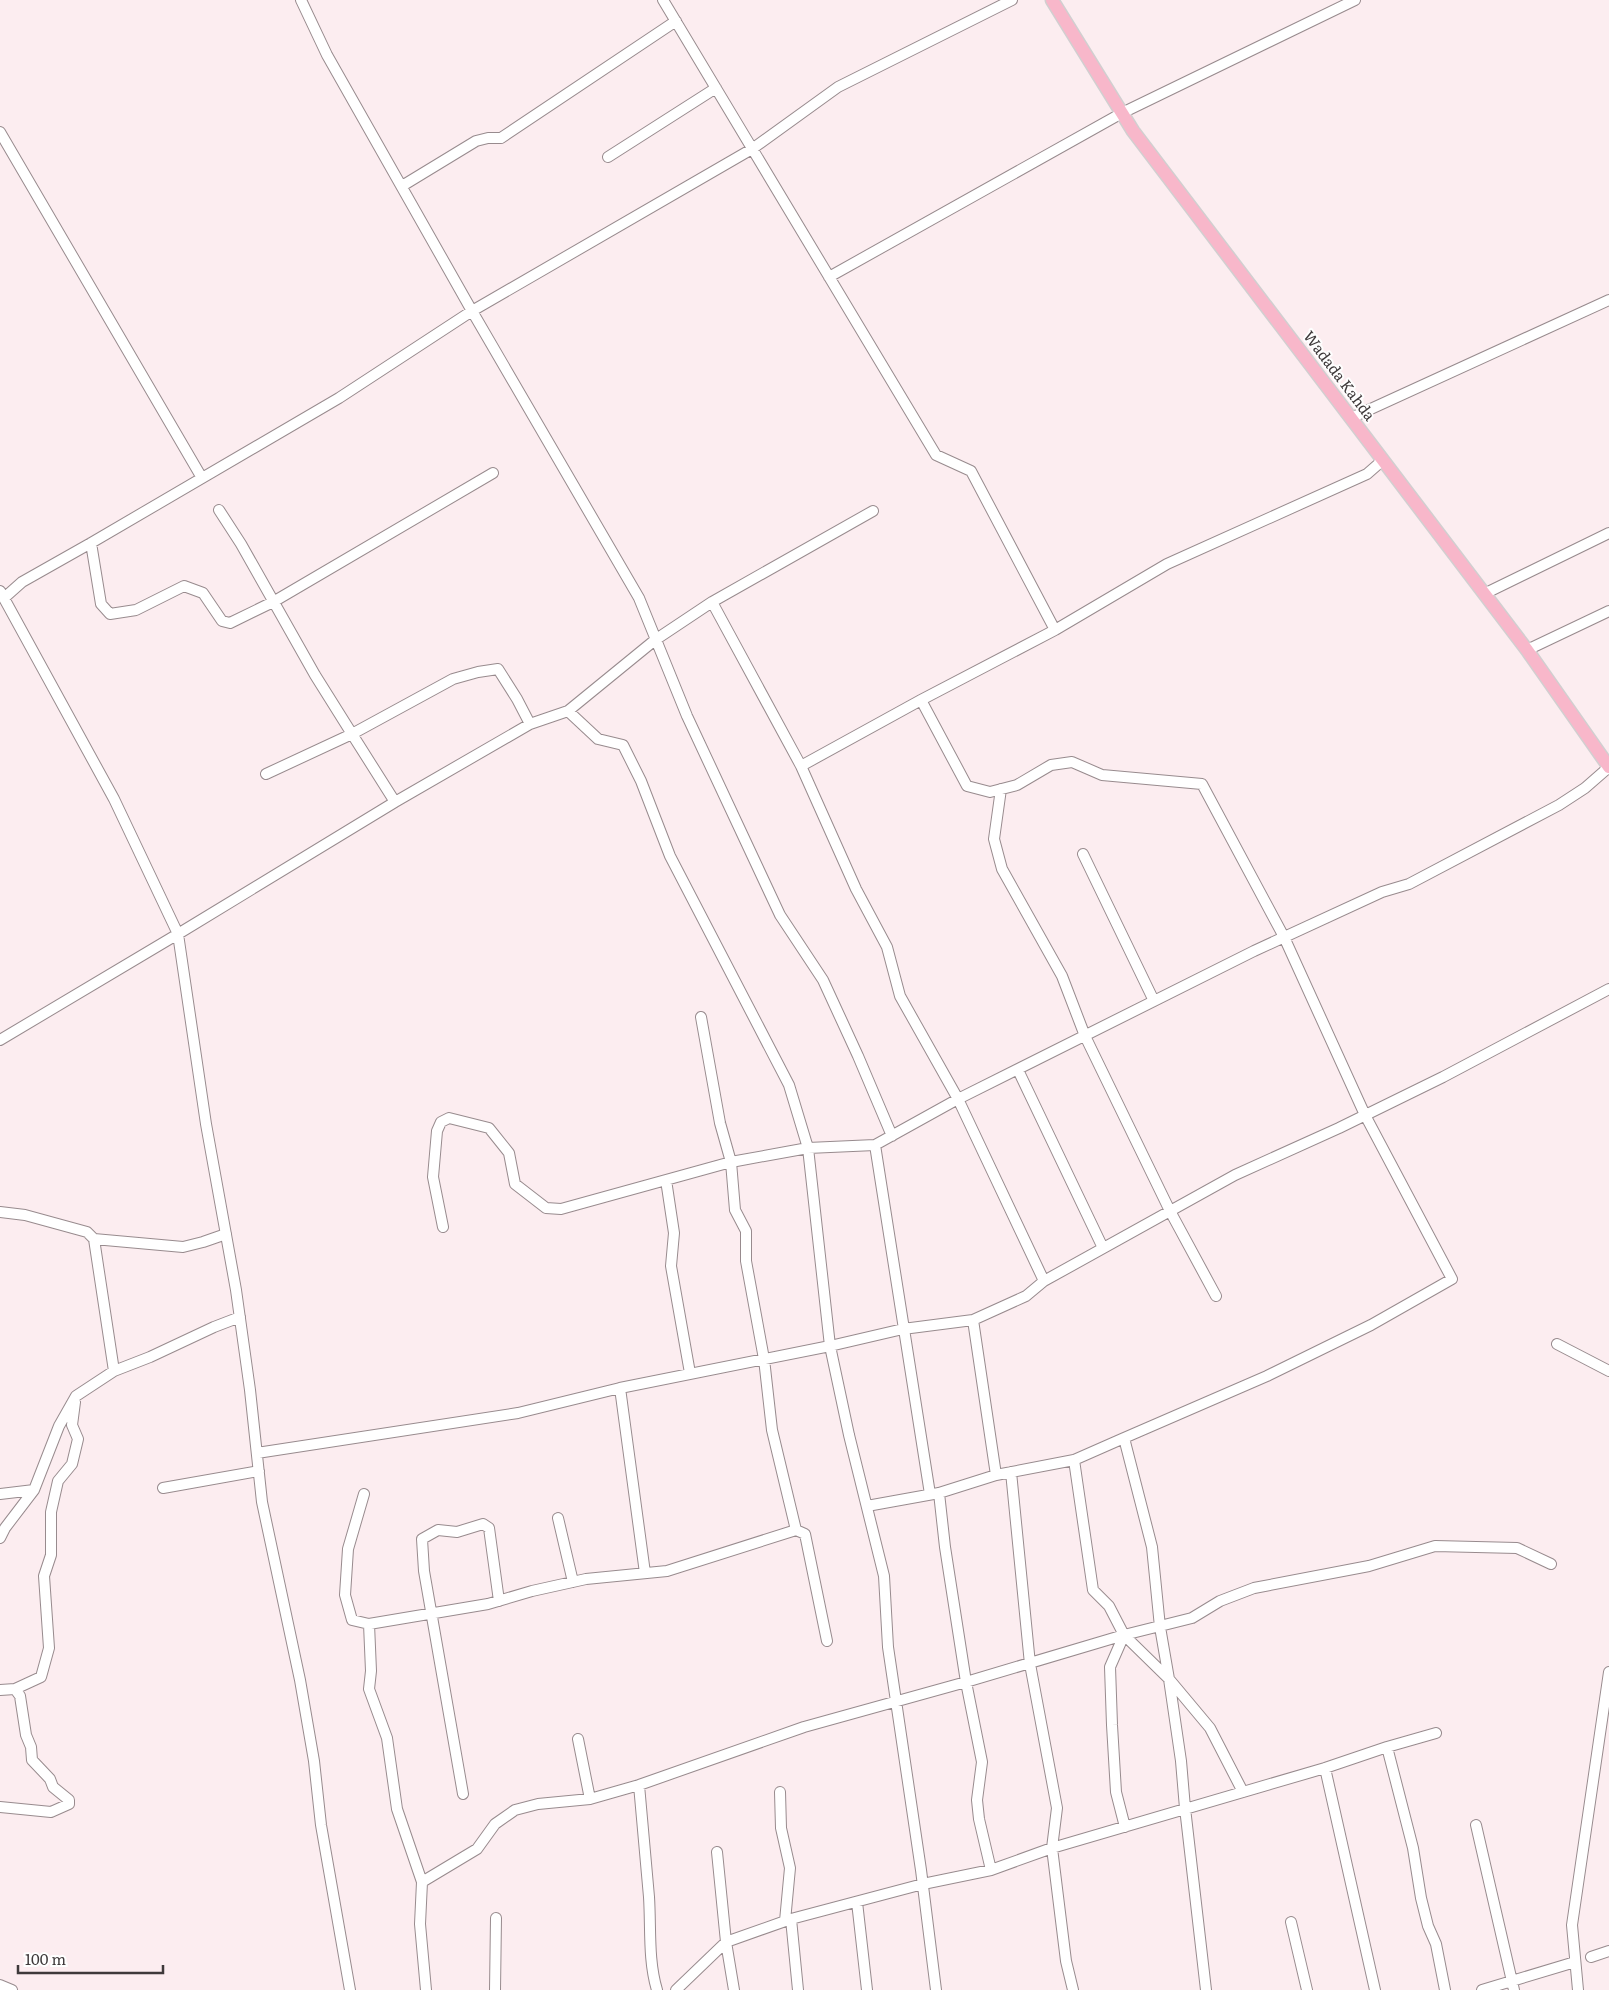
<svg xmlns="http://www.w3.org/2000/svg" width="1609" height="1990" font-family="Literata,serif">
<style>
.lines{fill:none;stroke-linecap:round;stroke-linejoin:round}
.minor-casing{stroke:#988b8e;stroke-width:12}
.major-casing{stroke:#d1cfd0;stroke-width:15}
.minor{stroke:#fff;stroke-width:10}
.major{stroke:#f8b7ca;stroke-width:12}
.labels{text-anchor:middle;stroke-width:4;stroke-linejoin:round;paint-order:stroke}
.street-label{font-size:15px;fill:#3e393a;stroke:#fefefe}
</style>
<rect width="100%" height="100%" fill="#fcedf0"/>
<g class="lines">
<defs>
<path id="minor" d="M301 0 327 55 472 311 639 598 687 716 780 915 823 980 858 1056 892 1136
M663 0 936 455 971 471 1055 630
M0 132 202 478
M608 157 716 88
M402 186 476 141 488 138H501L676 21
M829 277 1122 113 1355 0
M1351 418 1609 300
M219 510 241 544 315 675 352 734 453 679 478 672 498 669 517 699 530 724
M91 543 101 604 110 614 136 610 184 586 203 593 222 621 230 623 273 602 493 473
M0 591 114 799 178 934 395 802 530 724 568 711 598 739 623 745 641 781 670 856 789 1085 808 1148 830 1346 620 1388 645 1573
M1484 594 1609 533
M4 598 22 582 91 543 339 398 472 311 752 149 838 87 1012 0
M712 602 801 766 856 889 887 947 900 996 958 1099 1044 1281
M1527 650 1609 611
M921 700 967 786 990 792 1017 785 1051 765 1072 762 1102 775 1202 784 1284 937 1365 1115 1452 1279 1371 1325 1267 1376 1124 1438 1152 1547 1160 1627 1169 1679 1181 1761 1185 1808 1206 1990
M568 711 655 640 712 602 873 511
M801 766 921 700 1055 630 1167 564 1367 474 1383 460
M266 774 352 734 395 802
M1001 789 994 839 1002 869 1062 976 1085 1036 1170 1211 1216 1296
M1083 854 1154 1001
M701 1017 720 1123 731 1162 735 1210 746 1231V1261L764 1359 772 1430 796 1530 805 1534 827 1641
M0 1040 178 934 206 1124 236 1290 250 1390 262 1502 300 1680 314 1761 321 1825 350 1990
M1018 1070 1103 1248
M875 1145 930 1494
M666 1180 674 1233 671 1266 690 1373
M0 1212 25 1215 87 1232 94 1239 114 1371
M443 1227 433 1177 437 1131 441 1122 449 1118 489 1128 509 1153 515 1184 546 1208 561 1209 731 1162 808 1148 875 1145 958 1099 1254 951 1382 892 1409 884 1559 805 1585 788 1609 767
M94 1239 183 1247 203 1242 226 1234
M973 1320 996 1475
M1557 1344 1609 1371
M257 1453 518 1413 620 1388
M1074 1460 1093 1590 1109 1606 1124 1635 1169 1679 1210 1728 1243 1792
M1011 1472 1030 1664 1057 1808 1052 1848 1066 1961 1073 1990
M163 1488 259 1471
M939 1493 945 1547 966 1682 982 1762 977 1800 979 1819 991 1870
M0 1494 34 1490
M364 1494 348 1549 345 1595 352 1620 369 1624 488 1604 532 1591 586 1579 667 1571 796 1530
M867 1506 939 1493 996 1475 1074 1460 1124 1438
M558 1518 573 1582
M0 1538 5 1528 34 1490 59 1426 76 1396 114 1371 150 1357 214 1327 240 1317
M369 1624 371 1671 369 1689 387 1738 397 1809 422 1882 420 1924 426 1990
M1124 1635 1110 1667 1112 1725 1116 1792 1125 1827
M0 1690 15 1689 41 1677 49 1648 44 1576 51 1555V1512L58 1481 72 1464 78 1439 72 1425 75 1402
M578 1739 590 1799
M1387 1747 1413 1848 1421 1898 1428 1926 1436 1944 1445 1990
M1325 1768 1375 1990
M639 1785C642 1822 646 1860 649 1897 651 1928 648 1960 657 1990
M780 1792 781 1828 790 1868 785 1921
M463 1794 424 1571 422 1539 438 1530 457 1532 483 1524 489 1528 499 1601
M0 1807 51 1812 69 1804V1800L53 1787 50 1779 32 1760 31 1747 26 1735 20 1696 15 1689
M1476 1825 1514 1990
M717 1852 726 1942 734 1990
M422 1882 477 1849 495 1824 515 1810 538 1804 590 1799 639 1785 804 1727 966 1682 1124 1635 1192 1618 1220 1601 1254 1588 1369 1566 1435 1546 1517 1548 1551 1564
M857 1902 867 1990
M791 1919 798 1990
M1291 1922 1307 1990
M1591 1957 1609 1951
M0 1985 12 1990
M495 1990 496 1918
M676 1990 726 1942 791 1919 923 1884 991 1870 1052 1848 1325 1768 1387 1747 1436 1733
M936 1990 921 1870 888 1647 884 1576 849 1435 830 1346 903 1329 973 1320 1026 1296 1044 1281 1235 1175 1339 1128 1443 1077 1609 989
M1482 1990 1575 1962
M1578 1990 1572 1925 1609 1672"/>
<path id="major" d="M1052 0 1133 131 1527 650 1609 767"/>
</defs>
<use href="#minor" class="minor-casing"/>
<use href="#major" class="major-casing"/>
<use href="#minor" class="minor"/>
<use href="#major" class="major"/>
</g>
<g class="labels">
<g class="street-label">
<text transform="translate(1339 376) rotate(53)" y="5">Wadada Kahda</text>
</g>
</g>
<path d="M18 1965v8h145v-8" fill="none" stroke="#3e393a" stroke-width="2.5"/>
<text x="25" y="1965" font-size="15" fill="#3e393a" stroke="#fefefe" stroke-width="4" paint-order="stroke">100 m</text>
</svg>
